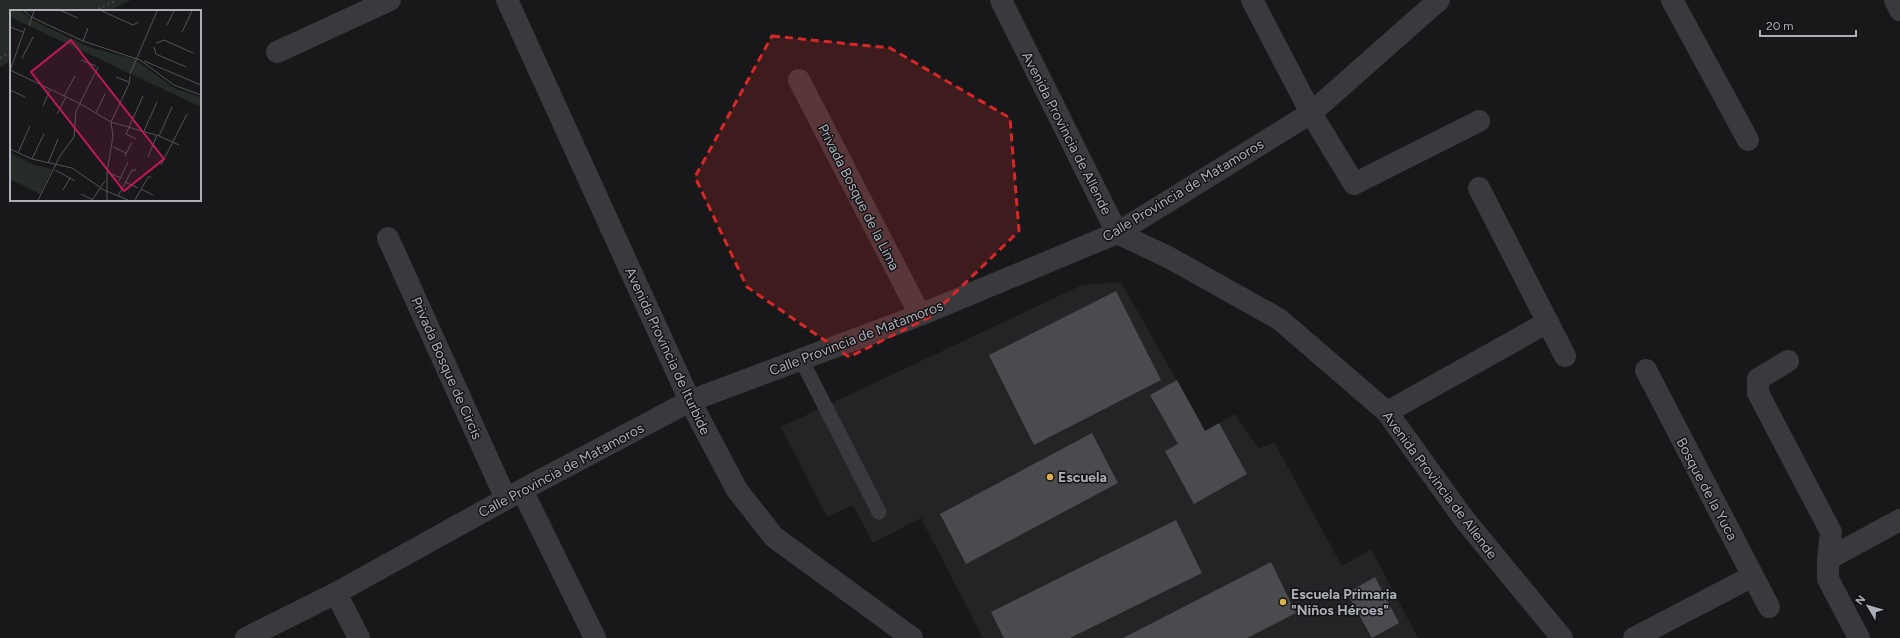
<svg xmlns="http://www.w3.org/2000/svg" width="1900" height="638" font-family="Figtree,sans-serif">
<style>
.built{fill:#242427}
.green{fill:#252b26}
.building{fill:#4a4b4f}
.lines{fill:none;stroke-linecap:round;stroke-linejoin:round}
.path{stroke:#404145;stroke-width:2.5;stroke-dasharray:2 3;stroke-linecap:butt}
.lane{stroke:#3a3a3e;stroke-width:15}
.street{stroke:#3a3a3e;stroke-width:22}
.marked{fill:#d62828;fill-opacity:0.2;stroke:#d62828;stroke-width:3;stroke-dasharray:8 5;stroke-linejoin:round}
.poi-dot{fill:#dbb04f;stroke:#131315;stroke-width:1.5}
.labels{text-anchor:middle;stroke-width:3;stroke-linejoin:round;paint-order:stroke}
.street-label{font-size:14px;fill:#acafb8;stroke:#131315}
.poi-label{font-size:14px;font-weight:bold;fill:#acafb8;stroke:#131315;text-anchor:start}
.inset-road{fill:none;stroke:#535459;stroke-width:1}
.view{fill:#c2185b;fill-opacity:0.15;stroke:#c2185b;stroke-width:2}
.inset-edge{fill:none;stroke:#acafb8;stroke-width:2}
</style>
<rect width="100%" height="100%" fill="#18181a"/>
<path class="built" d="M1121 282 1205 431 1235 414 1259 449 1274 442 1342 566 1371 549 1418 638H983L921 518 873 543 853 505 827 517 781 427 1082 285Z"/>
<path class="green" d="M0 0H131L109 11H11V61L0 67Z"/>
<path class="building" d="M1116 291 1161 380 1034 445 989 355Z
M1177 380 1205 431 1219 423 1247 474 1194 504 1165 451 1178 444 1150 395Z
M1092 433 1118 483 966 564 940 514Z
M1176 520 1202 573 1070 638H1004L991 612Z
M1271 562 1296 613 1247 638H1123Z
M1375 577 1399 623 1372 638 1347 593Z"/>
<g class="lines">
<path class="path" d="M94 11 117 0
M0 58 11 52"/>
<path class="lane" d="M801 359 879 512"/>
<path class="street" d="M507 0 690 401 737 490 774 537 912 638
M1001 0 1117 233 1168 257 1279 319 1387 412 1464 519 1562 638
M1252 0 1311 113 1354 184 1479 121
M1672 0 1748 140
M1895 0 1900 10
M277 52 390 0
M799 80 920 315
M1479 188 1565 356
M388 238 506 499
M1788 361 1758 379V393L1831 532 1828 559V579L1859 638
M1646 370 1769 607
M1387 412 1548 322
M522 490 595 638
M1828 559 1900 520
M336 593 359 638
M246 638 336 593 522 490 690 401 920 315 1117 233 1311 113 1439 0
M1634 638 1753 576"/>
</g>
<path class="marked" d="M772 36 890 48 1010 118 1019 231 930 317 849 357 747 287 695 177Z"/>
<g class="poi-dot">
<circle cx="1050" cy="477" r="4"/>
<circle cx="1283" cy="602" r="4"/>
</g>
<g class="labels">
<g class="street-label">
<text transform="translate(1067 133) rotate(63)" y="5">Avenida Provincia de Allende</text>
<text transform="translate(1183 190) rotate(-31)" y="5">Calle Provincia de Matamoros</text>
<text transform="translate(859 197) rotate(63)" y="5">Privada Bosque de la Lima</text>
<text transform="translate(856 338) rotate(-21)" y="5">Calle Provincia de Matamoros</text>
<text transform="translate(668 351) rotate(65)" y="5">Avenida Provincia de Iturbide</text>
<text transform="translate(447 368) rotate(66)" y="5">Privada Bosque de Circis</text>
<text transform="translate(561 470) rotate(-28)" y="5">Calle Provincia de Matamoros</text>
<text transform="translate(1440 485) rotate(53)" y="5">Avenida Provincia de Allende</text>
<text transform="translate(1707 489) rotate(62)" y="5">Bosque de la Yuca</text>
</g>
<g class="poi-label">
<text x="1058" y="482">Escuela</text>
<text x="1291" y="599">Escuela Primaria<tspan x="1291" dy="16">"Niños Héroes"</tspan></text>
</g>
</g>
<g transform="translate(10 10)">
<rect width="191" height="191" fill="#18181a"/>
<path d="M0 1H11L22 10 79 37 124 49 164 78 191 87V97L0 7ZM0 143 25 155 42 159 30 184 0 169Z" fill="#252b26"/>
<path class="inset-road" d="M14 1 21 7 73 31 130 50 164 75 191 85M52 1 68 8M92 1 123 15 129 12M157 15 164 1M19 16 24 1M0 17 13 22M172 22 182 1M73 31 78 18M146 33 154 30 183 43M144 37 146 44 176 57M12 48 23 27M71 50 86 56M134 51 191 75M0 60 69 93 101 112 149 126 169 135M0 61 15 18M120 64 147 1M106 67 119 72M0 80 15 87M54 86 65 66M33 96 40 80M86 103 95 84M47 104 56 87M134 121 147 92M149 126 162 97M126 129 116 124 133 86M103 137 116 143M0 139 22 149 62 158 94 180 118 190M8 143 20 116M115 146 122 132M138 147 147 125M22 149 34 124M38 153 48 129M151 155 177 104M45 160 65 171M97 162 111 168M109 171 118 152M115 172 128 178M131 179 143 185M53 180 60 168M71 184 83 190M108 186 122 160H126M28 190 50 146 64 127 66 101 88 57M82 190 95 171M97 190V162L103 126 101 112 119 74 120 66M125 190 138 167H141"/>
<path class="view" d="M61 30 154 149 114 181 21 62Z"/>
<rect width="191" height="191" class="inset-edge"/>
</g>
<g transform="translate(1868 606) rotate(308)" stroke="#131315" stroke-width="3" paint-order="stroke">
<path d="M0-3L7 15L0 10L-7 15Z" fill="#acafb8"/>
<text y="-6" font-size="11" font-weight="bold" text-anchor="middle" fill="#acafb8">N</text>
</g>
<path d="M1760 30v6h96v-6" fill="none" stroke="#acafb8" stroke-width="2"/>
<text x="1766" y="30" font-size="12" fill="#acafb8" stroke="#131315" stroke-width="3" paint-order="stroke">20 m</text>
</svg>
